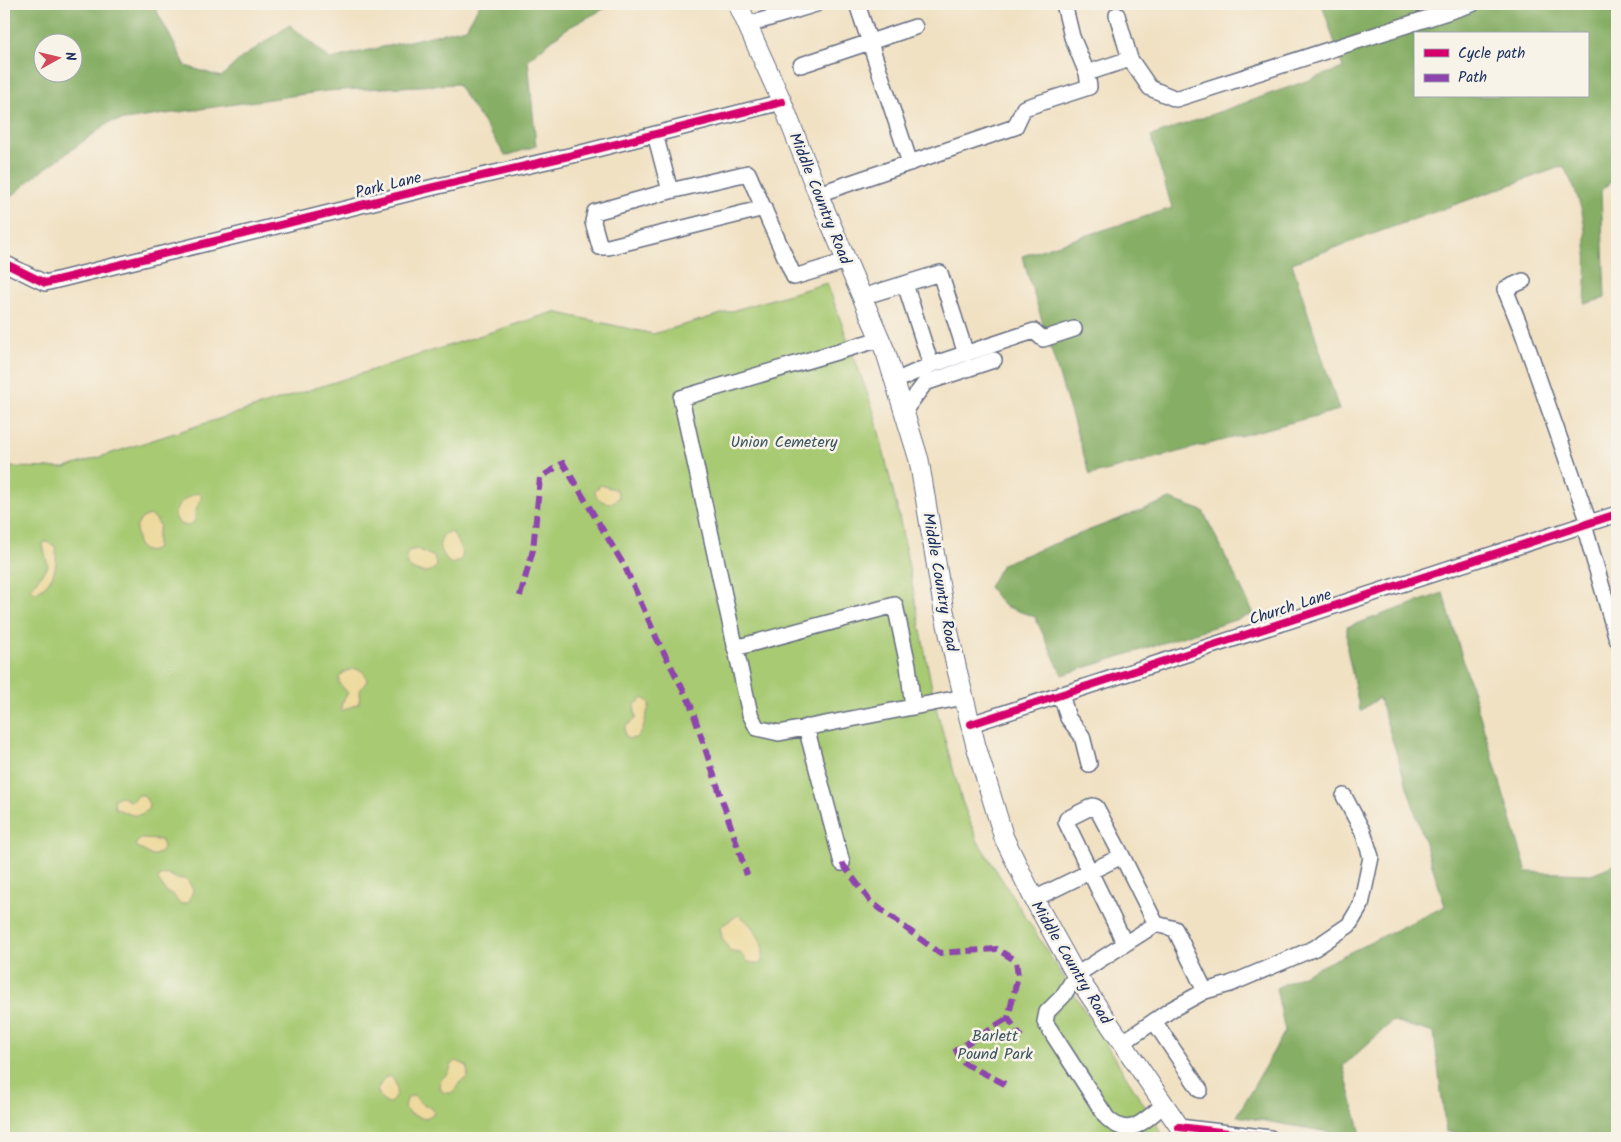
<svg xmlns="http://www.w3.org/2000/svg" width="1621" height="1142" font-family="Kalam,sans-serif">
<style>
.green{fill:#a8ca73;stroke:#627c68}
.forest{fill:#86ae65;stroke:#506e62;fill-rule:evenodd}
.sand{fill:#eeda9e;stroke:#84847e}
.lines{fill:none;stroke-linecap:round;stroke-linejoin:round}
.minor-casing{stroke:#666d81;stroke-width:18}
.major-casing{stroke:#666d81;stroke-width:21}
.minor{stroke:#fff;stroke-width:15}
.major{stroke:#fff;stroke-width:19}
.quiet{stroke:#8e44ad;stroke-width:6;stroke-dasharray:12 6;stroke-linecap:butt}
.cycleway-casing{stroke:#f7f3e8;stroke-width:11}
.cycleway{stroke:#d6006c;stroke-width:8}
.labels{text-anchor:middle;stroke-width:5;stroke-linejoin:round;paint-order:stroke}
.street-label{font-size:16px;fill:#1b2f5e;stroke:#f7f3e8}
.park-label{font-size:16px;fill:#3e5663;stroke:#f7f3e8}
</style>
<rect width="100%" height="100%" fill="#f7f3e8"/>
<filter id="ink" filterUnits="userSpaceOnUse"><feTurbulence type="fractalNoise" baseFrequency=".02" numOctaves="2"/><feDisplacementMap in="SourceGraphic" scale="10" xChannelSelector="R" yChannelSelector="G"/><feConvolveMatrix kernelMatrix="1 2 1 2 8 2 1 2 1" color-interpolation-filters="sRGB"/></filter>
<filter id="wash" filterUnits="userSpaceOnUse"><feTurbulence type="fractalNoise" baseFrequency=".0096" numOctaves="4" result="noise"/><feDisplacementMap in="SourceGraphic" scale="20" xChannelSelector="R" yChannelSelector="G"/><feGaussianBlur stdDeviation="1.12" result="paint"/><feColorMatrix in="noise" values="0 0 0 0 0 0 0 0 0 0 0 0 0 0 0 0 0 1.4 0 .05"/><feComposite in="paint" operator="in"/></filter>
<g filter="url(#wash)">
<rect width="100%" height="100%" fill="#f1e1c3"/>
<path class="green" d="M827 283 874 412 899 516 935 704 962 801 977 840 1165 1138H4V467L65 468 554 312 653 334Z"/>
<path class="forest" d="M4 4H153L186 66 221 77 240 59 290 25 330 59 466 28 480 4H613L566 29 528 59 536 146 506 156 457 84 326 91 110 122 35 176 4 203ZM42 42H72V72H42Z
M1322 4H1617V177L1601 190 1605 298 1585 304C1587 251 1591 213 1563 166L1292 263 1339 410 1090 475 1022 256 1172 208 1151 136 1343 68ZM1415 34H1587V96H1415Z
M1170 499 1203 511 1254 614 1062 675 1035 617 1004 606 989 587 1002 564Z
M1443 593 1527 872 1591 874 1617 864V1138H1501L1482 1133 1446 1132 1434 1033 1393 1021 1343 1066 1362 1138 1237 1116 1285 1031 1276 988 1445 906 1379 698 1360 711 1347 649V627Z"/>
<path class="sand" d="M601 485 617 490 619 498 611 503C603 503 595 499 595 490Z
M198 493 202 496 195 512V521L188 526 180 524 175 517C174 505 188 496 198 493Z
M149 515 156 519 160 526 157 535V548C151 554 143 552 138 545L136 528 141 519Z
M449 532 453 533 463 554 460 561 452 564 447 561 439 546 443 535Z
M45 541 55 546C59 564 54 583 36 592L30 589 48 566 43 545Z
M417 549 434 557 437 566C426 579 399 570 408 551Z
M352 669C360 668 366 672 367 681L360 690 359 703 342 711 341 704 348 693 339 683V678L344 672Z
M644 698 650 703 642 731 636 738 629 739 625 736V727L636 718 634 705Z
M139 795H144L149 804 148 810C135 820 128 813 115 808L114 799 120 796 130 801 134 800Z
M141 839 162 840 163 849 160 853 152 856 136 846V843Z
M168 874 177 879H187L193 890 189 902 182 904 178 902 173 894 167 893 158 880 160 876Z
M738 915C753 923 770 949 760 964L748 962 740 953 731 952 722 938 720 927Z
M457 1061 467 1066 468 1077 460 1082 453 1093H444L440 1088 441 1079 449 1073 452 1064Z
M390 1076C399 1083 399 1098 388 1104L382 1100 377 1090 384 1078Z
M414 1096 423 1105 432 1108 434 1113 425 1119 410 1114 404 1108 408 1097Z"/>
</g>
<g filter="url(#ink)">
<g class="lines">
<defs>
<path id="minor" d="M857 4 910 163
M747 25 816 4
M1130 59 1150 88 1176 99 1472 4
M801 65 915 27
M1087 73 1130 59 1117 15
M655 134 670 191 748 173 794 277 847 261
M670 191 595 212 593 222 600 247H608L764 208
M818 194 1015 127 1024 108 1089 87 1087 73 1072 37 1064 4
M4 263 45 283 434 187 573 155 782 102
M1523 281 1505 289 1522 331 1589 523
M905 284 931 365
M862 297 940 273 966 354
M880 339 681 398 750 714 757 728 779 733 964 697
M895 381 931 365 1034 331 1043 339 1074 329
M904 411 925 383 994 360
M1584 525 1617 639
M735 648 895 605 908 665 913 707
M1061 694 1068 718 1082 736 1089 764
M971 724 1617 514
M806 727 842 863
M1122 856 1096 807 1093 806 1067 819 1066 822 1125 944
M1034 899 1122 856 1156 924 1076 975 1063 996 1047 1012 1045 1022 1107 1118C1130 1140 1144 1120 1164 1105
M1205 991 1230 984 1315 948 1349 925 1361 905 1371 857 1363 832 1344 796
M1154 1021 1200 1090
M1122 1043 1172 1009 1205 991 1175 929 1156 924
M1179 1127 1270 1138"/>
<path id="major" d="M738 4 782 102 818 194 886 353 919 460 944 611 957 670 976 746 1004 838 1034 899 1076 975 1187 1138"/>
</defs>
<use href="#minor" class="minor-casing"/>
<use href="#major" class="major-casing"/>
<use href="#minor" class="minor"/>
<use href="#major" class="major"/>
<path class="quiet" d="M520 596 533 550 540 478 563 463 625 567 657 639 690 703 747 875
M842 863 870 901 939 953 997 949 1016 961 1018 976 1008 1018 1021 1037
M1005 1084 962 1062 956 1050 1008 1018"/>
<defs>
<path id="cycleway" d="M4 263 45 283 434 187 573 155 782 102
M971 724 1617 514
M1179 1127 1270 1138"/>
</defs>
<use href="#cycleway" class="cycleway-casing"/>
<use href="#cycleway" class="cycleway"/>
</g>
</g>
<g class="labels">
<g class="street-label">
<text transform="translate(388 184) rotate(-14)" y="6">Park Lane</text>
<text transform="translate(821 198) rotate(68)" y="6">Middle Country Road</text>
<text transform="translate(941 582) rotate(80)" y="6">Middle Country Road</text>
<text transform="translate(1290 606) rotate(-18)" y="6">Church Lane</text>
<text transform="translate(1072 962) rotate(59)" y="6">Middle Country Road</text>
</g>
<g class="park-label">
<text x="784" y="447">Union Cemetery</text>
<text x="995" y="1041">Barlett<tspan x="995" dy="18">Pound Park</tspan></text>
</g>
</g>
<rect width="1621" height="1142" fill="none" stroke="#f7f3e8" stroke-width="20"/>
<rect x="1414" y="32" width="175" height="65" fill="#f7f3e8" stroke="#9fa5b1"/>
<rect x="1424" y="49" width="25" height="8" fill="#d6006c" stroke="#9fa5b1"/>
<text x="1458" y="58" font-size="15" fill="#1b2f5e">Cycle path</text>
<rect x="1424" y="74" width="25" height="8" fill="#8e44ad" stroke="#9fa5b1"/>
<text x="1458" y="82" font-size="15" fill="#1b2f5e">Path</text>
<g transform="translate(58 58) rotate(82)"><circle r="24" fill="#f7f3e8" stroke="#9fa5b1"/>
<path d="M0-4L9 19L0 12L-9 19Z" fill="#d1495b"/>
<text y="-8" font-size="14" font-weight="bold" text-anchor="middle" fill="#1b2f5e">N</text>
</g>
</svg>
